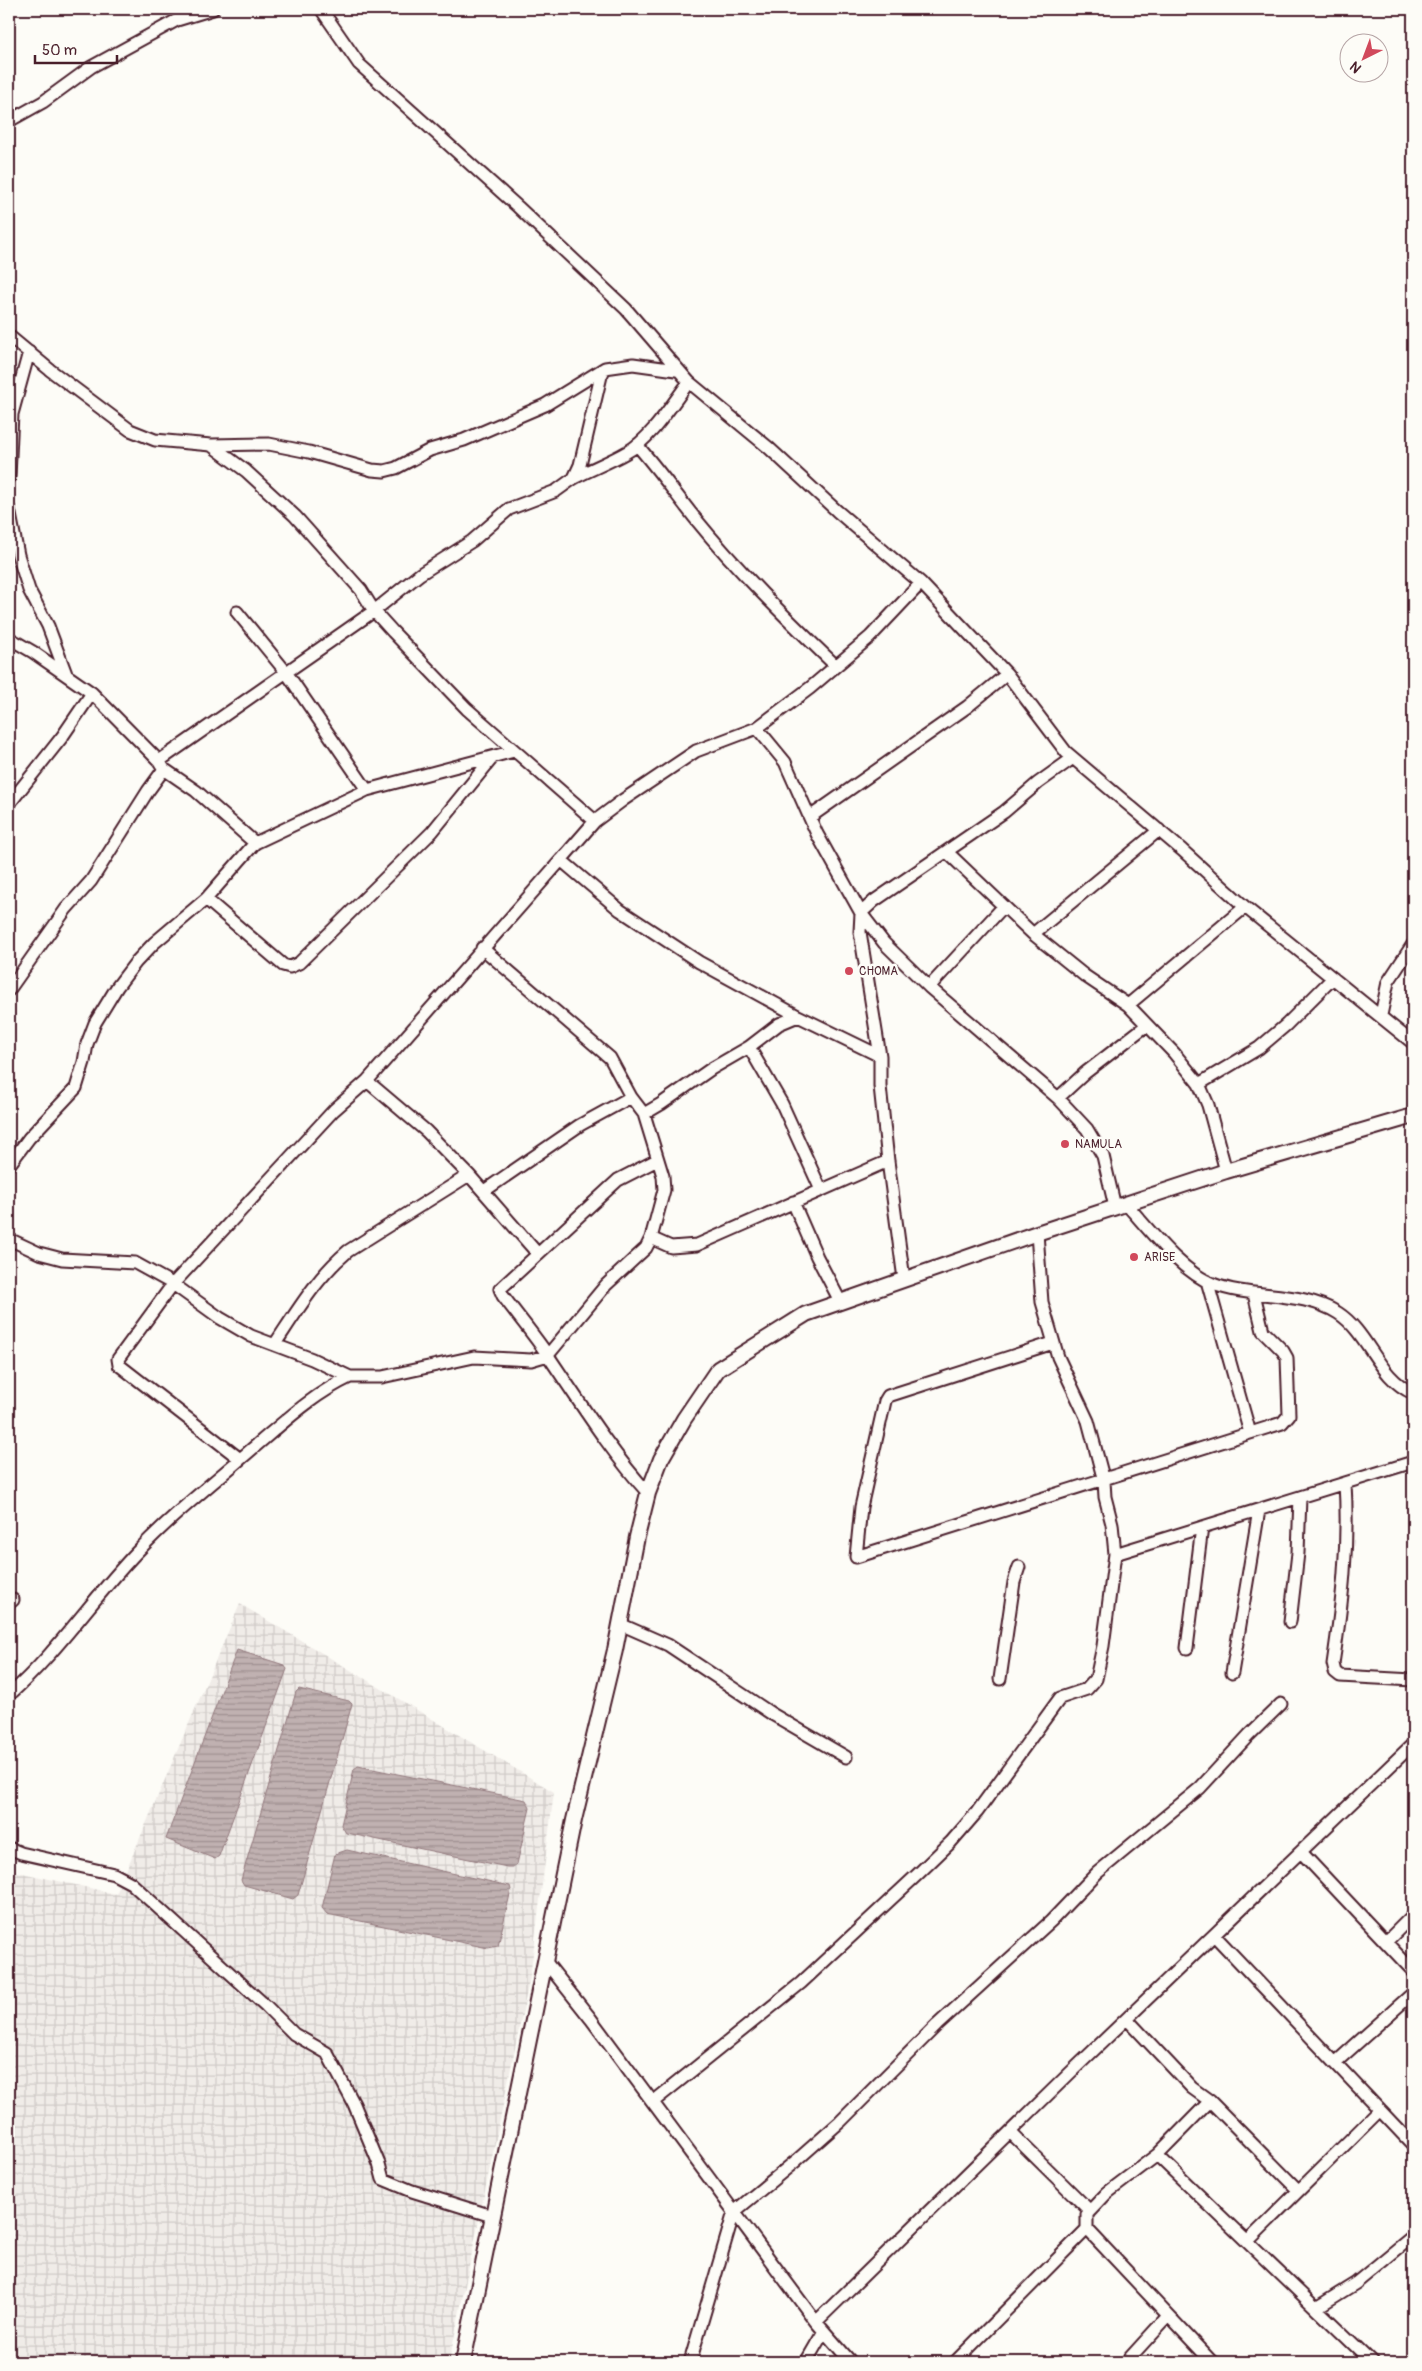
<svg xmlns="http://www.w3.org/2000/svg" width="1422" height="2371" font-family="Pangolin,sans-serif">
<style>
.industrial{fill:url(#industrial-grid)}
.water{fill:url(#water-rules);stroke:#91777b}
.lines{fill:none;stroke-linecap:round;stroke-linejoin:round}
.minor-casing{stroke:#4a1f2b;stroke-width:15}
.tertiary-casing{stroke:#4a1f2b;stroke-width:18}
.minor{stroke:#fdfcf7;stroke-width:11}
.tertiary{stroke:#fdfcf7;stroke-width:14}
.poi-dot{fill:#d1495b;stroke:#fdfcf7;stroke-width:2}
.labels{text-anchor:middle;stroke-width:5;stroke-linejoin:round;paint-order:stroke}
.poi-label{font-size:12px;fill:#4a1f2b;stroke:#fdfcf7;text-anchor:start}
</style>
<defs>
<pattern id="industrial-grid" width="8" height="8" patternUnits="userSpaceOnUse" patternTransform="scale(1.25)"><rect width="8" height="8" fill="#f0ece8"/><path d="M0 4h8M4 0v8" fill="none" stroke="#cfcac7"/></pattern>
<pattern id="water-rules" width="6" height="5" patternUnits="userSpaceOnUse" patternTransform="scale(1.25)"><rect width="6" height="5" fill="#c0b1b1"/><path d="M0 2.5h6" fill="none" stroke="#9e8f90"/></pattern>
</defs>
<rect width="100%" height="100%" fill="#fdfcf7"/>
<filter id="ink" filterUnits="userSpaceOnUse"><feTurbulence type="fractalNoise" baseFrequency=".02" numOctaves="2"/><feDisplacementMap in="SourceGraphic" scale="10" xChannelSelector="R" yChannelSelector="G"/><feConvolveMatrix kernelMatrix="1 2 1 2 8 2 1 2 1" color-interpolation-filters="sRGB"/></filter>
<g filter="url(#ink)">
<path class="industrial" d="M240 1604 554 1792 530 1977 449 2362H9V1870L116 1894Z"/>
<path class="water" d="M237 1650 284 1665 287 1669 219 1856 215 1859 166 1839Z
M299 1689 349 1701 352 1704 298 1895 293 1899 244 1885 241 1880 296 1692Z
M358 1766 526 1800 530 1808 517 1864 513 1867H507L346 1833 341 1825 354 1769Z
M347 1850 510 1886 511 1890 498 1946 488 1948 327 1914 322 1908 335 1854Z"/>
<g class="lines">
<defs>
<path id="minor" d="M321 9 359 64 518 207 626 309 689 382 769 448 837 511 921 583 1007 674 1066 752 1182 850 1245 907 1413 1043
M9 121 43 102 91 67 157 31 177 20 213 9
M9 336 50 370 130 430 155 440 211 445 246 471 295 516 361 590 374 611 393 632 467 709 595 821
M211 445 269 444 309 452 372 470 384 471 396 468 430 450 464 440 545 405 605 368
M637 445C657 468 675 493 694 517 737 570 787 619 836 666
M9 477 12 414 29 352
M574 478C591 469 610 462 627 452 651 439 672 404 689 382
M9 509 18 555 29 590 48 626 66 674
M237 612 286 672 367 790
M9 638 33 652 92 693 159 761 164 769 196 791 255 843
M757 728 785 762 817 834 861 913 884 943 929 987 1058 1098 1087 1129 1103 1156 1115 1207
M159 761 374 611 420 574 472 541 509 509 556 491 574 478 580 465 601 376 605 368 633 364 676 370
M9 804 62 737 92 693
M810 817 967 707 1007 674
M947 852 1033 934 1085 976 1128 1005 1174 1053 1199 1084 1208 1105 1226 1171
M561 860 367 1081 426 1131 469 1175 538 1254 500 1289 503 1296C518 1316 535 1336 549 1357 581 1404 610 1451 648 1493
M206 899 283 965 290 967 299 963 432 832 493 757
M1033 934 1159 830
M482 948 610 1058 631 1097 644 1114
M929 987 1004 906
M9 990 66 909 91 881 148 791 164 769
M1128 1005 1245 907
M1381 1015 1388 982 1413 944
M798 1016 699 962 620 910 561 860 595 821 623 800 696 751 757 728 810 688 870 637 921 583
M749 1047 782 1104 821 1190
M1199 1084 1259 1048 1286 1025 1333 978
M1058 1098 1085 1073 1147 1025
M9 1165 29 1138 76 1088 84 1062 87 1044 95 1023 117 987 136 962 154 943 206 899 255 843 367 790 514 751
M484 1191 580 1125 631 1097
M793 1202 817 1257 840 1301
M1126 1204C1149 1229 1180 1271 1213 1284 1252 1299 1302 1290 1338 1313 1369 1333 1378 1378 1413 1393
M651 1238 671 1247 697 1245 888 1161
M9 1239 39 1253 62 1259 135 1263 173 1284 220 1318 251 1336 312 1359 350 1377H382L474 1357 531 1360 548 1355 606 1285 646 1248 651 1238 664 1190 663 1176 644 1114 661 1104 711 1069 749 1047 779 1024 798 1016 880 1056
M538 1254 618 1180 657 1160
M904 1279 888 1161 880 1086V1056L860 932 861 913 874 901 1004 812 1038 783 1073 758
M1207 1281 1250 1433
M1053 1343 888 1396 885 1401 861 1507 856 1557 1282 1423 1289 1415 1287 1358 1283 1351 1263 1331 1254 1294
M275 1344C297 1311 317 1277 348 1251L469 1175
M240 1459 119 1365 118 1359 173 1284 334 1110 367 1081
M1345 1483C1349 1545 1342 1604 1333 1664L1335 1672 1340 1676 1413 1680
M1115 1554 1413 1462
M9 1603 13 1600
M1290 1622 1298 1553 1300 1497
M620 1624 668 1645 772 1714 846 1757
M1187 1648 1202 1527
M1232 1673 1259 1510
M1000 1679 1014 1582 1019 1567
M9 1695C57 1653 92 1599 136 1553 172 1515 213 1483 252 1449 284 1422 312 1395 350 1377
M9 1848 21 1853 114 1874 131 1883 266 2006 294 2034 327 2053 354 2104 379 2164 383 2179 412 2191 492 2216
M1301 1852 1413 1971
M1214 1935 1413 2145
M1386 1942 1413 1915
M545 1961 591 2019 816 2322 851 2362
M1127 2019 1192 2088 1210 2101 1157 2155 1107 2193 1087 2214V2229L1212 2362
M1335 2063 1413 1993
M1210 2101 1298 2190
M653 2102 801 1983 918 1874 951 1842 977 1812 1060 1698 1087 1689 1096 1679 1103 1646 1115 1554 1112 1524 1105 1497 1104 1481 1088 1421 1058 1357 1042 1302 1037 1233
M1010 2132 1090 2211
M1157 2155 1372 2362
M1248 2241 1380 2110
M1316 2308 1356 2283 1413 2236
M816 2322 1070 2073 1413 1744
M690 2362 734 2212 797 2160 840 2122 937 2025 1051 1921 1097 1873 1200 1788 1249 1735 1281 1704
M806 2362 824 2331
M955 2362 1087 2229
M1126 2362 1168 2316"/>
<path id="tertiary" d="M463 2362 574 1820 615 1650 637 1537 648 1493 661 1459 684 1419 718 1369 806 1314 1037 1233 1226 1171 1413 1116"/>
</defs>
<use href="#minor" class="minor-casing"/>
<use href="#tertiary" class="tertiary-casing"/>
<use href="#minor" class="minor"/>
<use href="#tertiary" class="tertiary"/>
</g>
</g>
<g class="poi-dot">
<circle cx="849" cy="971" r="5"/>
<circle cx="1065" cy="1144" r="5"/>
<circle cx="1134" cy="1257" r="5"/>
</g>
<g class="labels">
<g class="poi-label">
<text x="859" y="975">CHOMA</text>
<text x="1075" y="1148">NAMULA</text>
<text x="1144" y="1261">ARISE</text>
</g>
</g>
<rect width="1422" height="2371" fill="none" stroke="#fdfcf7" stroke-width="30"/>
<rect x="15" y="15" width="1392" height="2341" fill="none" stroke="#4a1f2b" stroke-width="2" filter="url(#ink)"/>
<g transform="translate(1364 58) rotate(222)"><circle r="24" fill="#fdfcf7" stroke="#b5a4a5"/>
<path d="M0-4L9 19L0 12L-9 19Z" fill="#d1495b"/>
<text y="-8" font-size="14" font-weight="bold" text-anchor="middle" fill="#4a1f2b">N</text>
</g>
<path d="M35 55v8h82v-8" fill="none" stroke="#4a1f2b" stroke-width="2.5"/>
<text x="42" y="55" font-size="15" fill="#4a1f2b" stroke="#fdfcf7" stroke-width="4" paint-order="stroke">50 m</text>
</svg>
